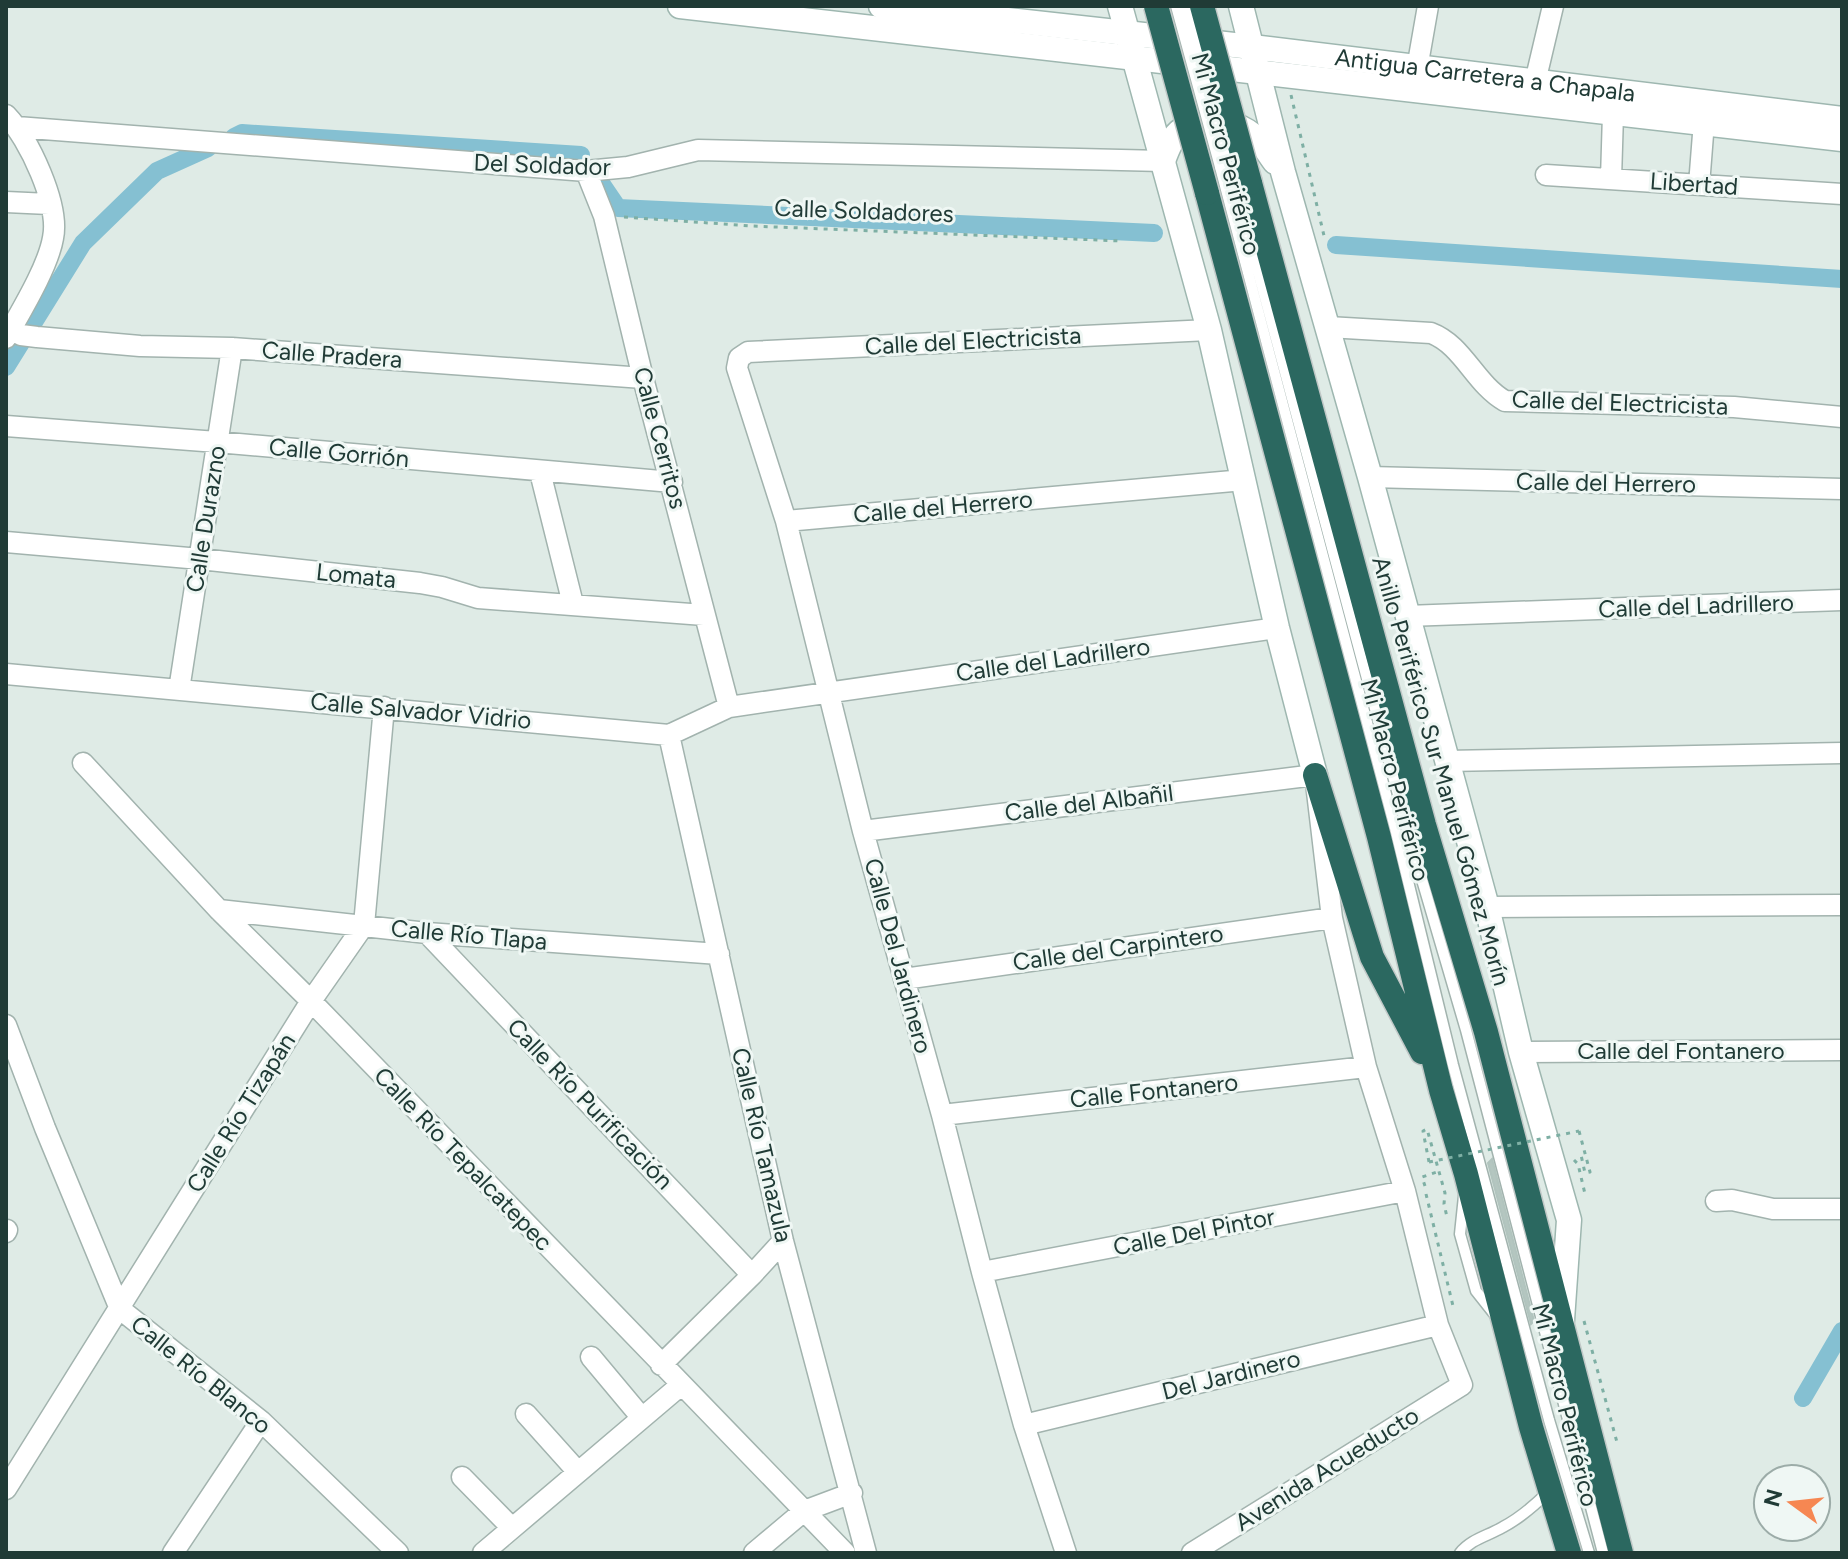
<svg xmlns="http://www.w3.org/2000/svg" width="1848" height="1559" font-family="Figtree,sans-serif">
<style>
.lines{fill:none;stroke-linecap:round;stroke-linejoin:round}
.canal{stroke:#85c0d2;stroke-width:18}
.building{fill:#b4c6c0;stroke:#b1c4be;stroke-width:2}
.lane-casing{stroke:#a2b3ae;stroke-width:13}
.street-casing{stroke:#a2b3ae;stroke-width:23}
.secondary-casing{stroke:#9eb7b0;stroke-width:27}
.highway-casing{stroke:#c1c8c7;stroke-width:27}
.path{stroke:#7eafa4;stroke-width:3;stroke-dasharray:4 6;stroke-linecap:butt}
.lane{stroke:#fff;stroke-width:10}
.street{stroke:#fff;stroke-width:20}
.secondary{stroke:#fff;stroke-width:24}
.highway{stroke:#2b6860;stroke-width:24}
.lane-bridge-casing{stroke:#a2b3ae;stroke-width:13;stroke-linecap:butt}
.highway-bridge-casing{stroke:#c1c8c7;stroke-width:27;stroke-linecap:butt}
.path-bridge{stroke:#7eafa4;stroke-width:3;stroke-dasharray:4 6;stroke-linecap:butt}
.lane-bridge{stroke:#fff;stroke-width:10}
.highway-bridge{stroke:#2b6860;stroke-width:24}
.labels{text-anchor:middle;stroke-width:6;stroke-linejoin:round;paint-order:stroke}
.street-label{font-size:24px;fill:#203b36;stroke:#eff7f4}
</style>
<rect width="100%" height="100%" fill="#dfebe6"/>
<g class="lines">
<path class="canal" d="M234 137 242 133 581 155
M601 183 618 208 1154 233
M1336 245 1842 279
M6 367 83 243 157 171 208 148
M1803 1398 1842 1331"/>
</g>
<path class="building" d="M1492 1159 1534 1321 1531 1324 1488 1163Z"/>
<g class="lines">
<defs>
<path id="lane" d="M1229 163 1408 832 1466 1030 1603 1553
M1220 167 1395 828 1453 1065 1549 1420 1589 1553
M1464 1196 1460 1234 1476 1291 1495 1315
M1460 1553C1471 1539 1488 1536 1503 1527 1520 1518 1535 1505 1548 1492"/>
<path id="street" d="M1415 80 1428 6
M1535 82 1553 6
M6 115C29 139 60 205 53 238 48 267 21 311 6 338
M17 127 586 171 628 167 698 150 1163 161
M586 171 604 216 643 378 729 707
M1546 175 1842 194
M1611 179 1613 114
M1699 185 1705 109
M6 202 49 204
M6 327 21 335 37 337 140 346 232 348 643 378
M1328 327 1431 333C1463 345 1475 384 1505 401L1734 407 1842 417
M6 426 217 442 672 482
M540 472 573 604
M1370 477 1842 489
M786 521 1244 480
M6 542 200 559 420 583 442 587 478 598 704 615
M1407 616 1842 600
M6 674 669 735 729 707 1277 628
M179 690 232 348
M669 735 783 1241 866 1553
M1446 761 1842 753
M83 763 219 910 311 1001 845 1553
M863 831 1315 775 1332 918 1366 1067 1405 1191 1438 1325 1462 1385 1192 1553
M1487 907 1842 905
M219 910 427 933 719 954
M427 933 752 1275
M904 979 1332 918
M6 1025 45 1128 120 1309 261 1421 398 1553
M1521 1052 1842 1050
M942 1115 1366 1067
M1716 1201 1732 1200 1773 1209H1842
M6 1232 7 1230
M982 1272 1405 1191
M591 1357 642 1418
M661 1365 752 1275 783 1241
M526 1414 578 1472
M1024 1425 1438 1325
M462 1477 512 1528
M6 1489 311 1001 364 925 384 707
M173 1553 261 1421
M483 1553 681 1385
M754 1553 804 1511 852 1493
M1066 1553 1024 1425 982 1272 942 1115 863 831 786 521 737 368 739 358 748 352 1209 330"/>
<g id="secondary">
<path d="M680 6 1842 139"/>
<path id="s1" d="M881 6 1252 47 1842 119"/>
<path d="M1120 6 1209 330 1277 628 1315 775"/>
<path d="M1241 6 1283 172 1370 477 1487 907 1521 1052 1569 1220 1562 1320"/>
<path d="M1163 161C1167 150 1172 136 1183 129 1206 115 1236 121 1255 137 1263 143 1269 154 1275 162"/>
</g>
<path id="highway" d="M1250 183 1424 825 1486 1032 1621 1553
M1207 193 1379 837 1441 1090 1466 1174 1531 1427 1569 1553
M1315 775 1372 957 1422 1052"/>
</defs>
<use href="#lane" class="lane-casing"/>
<use href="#street" class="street-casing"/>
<use href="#secondary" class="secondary-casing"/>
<use href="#highway" class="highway-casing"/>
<path class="path" d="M1291 95 1325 240
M624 217 752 226 1122 241
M1579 1131 1590 1172 1585 1173 1581 1155
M1574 1160 1578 1164 1585 1194
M1429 1162 1423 1131 1427 1129 1445 1193 1444 1204 1447 1217
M1425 1186 1422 1177 1440 1171
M1426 1194 1453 1306
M1584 1321 1618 1446"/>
<use href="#lane" class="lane"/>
<use href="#street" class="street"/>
<use href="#secondary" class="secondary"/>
<use href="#highway" class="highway"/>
<defs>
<path id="lane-bridge" d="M1176 6 1220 167
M1186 6 1229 163"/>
<path id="highway-bridge" d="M1156 6 1207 193
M1202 6 1250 183"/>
</defs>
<use href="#lane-bridge" class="lane-bridge-casing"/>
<use href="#highway-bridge" class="highway-bridge-casing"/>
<path class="path-bridge" d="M1429 1162 1579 1131"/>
<use href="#lane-bridge" class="lane-bridge"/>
<use href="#highway-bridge" class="highway-bridge"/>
</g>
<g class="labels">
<g class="street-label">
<text dy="8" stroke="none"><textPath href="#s1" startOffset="608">Antigua Carretera a Chapala</textPath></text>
<text transform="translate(1226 154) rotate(75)" y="8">Mi Macro Periférico</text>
<text transform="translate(542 165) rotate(2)" y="8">Del Soldador</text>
<text transform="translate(1694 184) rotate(4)" y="8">Libertad</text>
<text transform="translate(864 211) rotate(2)" y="8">Calle Soldadores</text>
<text transform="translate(973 341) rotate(-3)" y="8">Calle del Electricista</text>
<text transform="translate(332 355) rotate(4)" y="8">Calle Pradera</text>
<text transform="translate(1620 403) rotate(2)" y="8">Calle del Electricista</text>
<text transform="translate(660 438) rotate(75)" y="8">Calle Cerritos</text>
<text transform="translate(339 453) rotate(5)" y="8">Calle Gorrión</text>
<text transform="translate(1606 483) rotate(1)" y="8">Calle del Herrero</text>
<text transform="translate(943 507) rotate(-5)" y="8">Calle del Herrero</text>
<text transform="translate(206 519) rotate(-81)" y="8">Calle Durazno</text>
<text transform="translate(356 576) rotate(6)" y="8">Lomata</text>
<text transform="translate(1696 606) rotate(-2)" y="8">Calle del Ladrillero</text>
<text transform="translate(1053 660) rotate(-8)" y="8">Calle del Ladrillero</text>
<text transform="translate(421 711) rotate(5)" y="8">Calle Salvador Vidrio</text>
<text transform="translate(1441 771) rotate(74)" y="8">Anillo Periférico Sur Manuel Gómez Morín</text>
<text transform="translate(1395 780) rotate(75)" y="8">Mi Macro Periférico</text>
<text transform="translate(1089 803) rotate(-7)" y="8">Calle del Albañil</text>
<text transform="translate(469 935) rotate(5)" y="8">Calle Río Tlapa</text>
<text transform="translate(1118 948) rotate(-8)" y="8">Calle del Carpintero</text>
<text transform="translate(898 956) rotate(75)" y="8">Calle Del Jardinero</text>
<text x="1681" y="1059">Calle del Fontanero</text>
<text transform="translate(1154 1091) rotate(-6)" y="8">Calle Fontanero</text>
<text transform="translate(590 1104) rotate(46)" y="8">Calle Río Purificación</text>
<text transform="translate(241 1113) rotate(-58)" y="8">Calle Río Tizapán</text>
<text transform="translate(762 1145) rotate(77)" y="8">Calle Río Tamazula</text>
<text transform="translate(463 1159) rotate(46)" y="8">Calle Río Tepalcatepec</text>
<text transform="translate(1194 1232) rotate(-11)" y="8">Calle Del Pintor</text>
<text transform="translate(201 1375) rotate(39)" y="8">Calle Río Blanco</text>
<text transform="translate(1231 1375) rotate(-14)" y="8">Del Jardinero</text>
<text transform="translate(1565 1405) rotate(76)" y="8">Mi Macro Periférico</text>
<text transform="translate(1327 1469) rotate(-32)" y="8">Avenida Acueducto</text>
</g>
</g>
<rect width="1848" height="1559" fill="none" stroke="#203b36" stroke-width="16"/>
<g transform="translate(1792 1503) rotate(285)"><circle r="38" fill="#eff7f4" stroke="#9caca8" stroke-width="2"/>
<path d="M0-6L14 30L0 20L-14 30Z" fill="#f68752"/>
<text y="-12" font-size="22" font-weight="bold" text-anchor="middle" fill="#203b36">N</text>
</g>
</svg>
